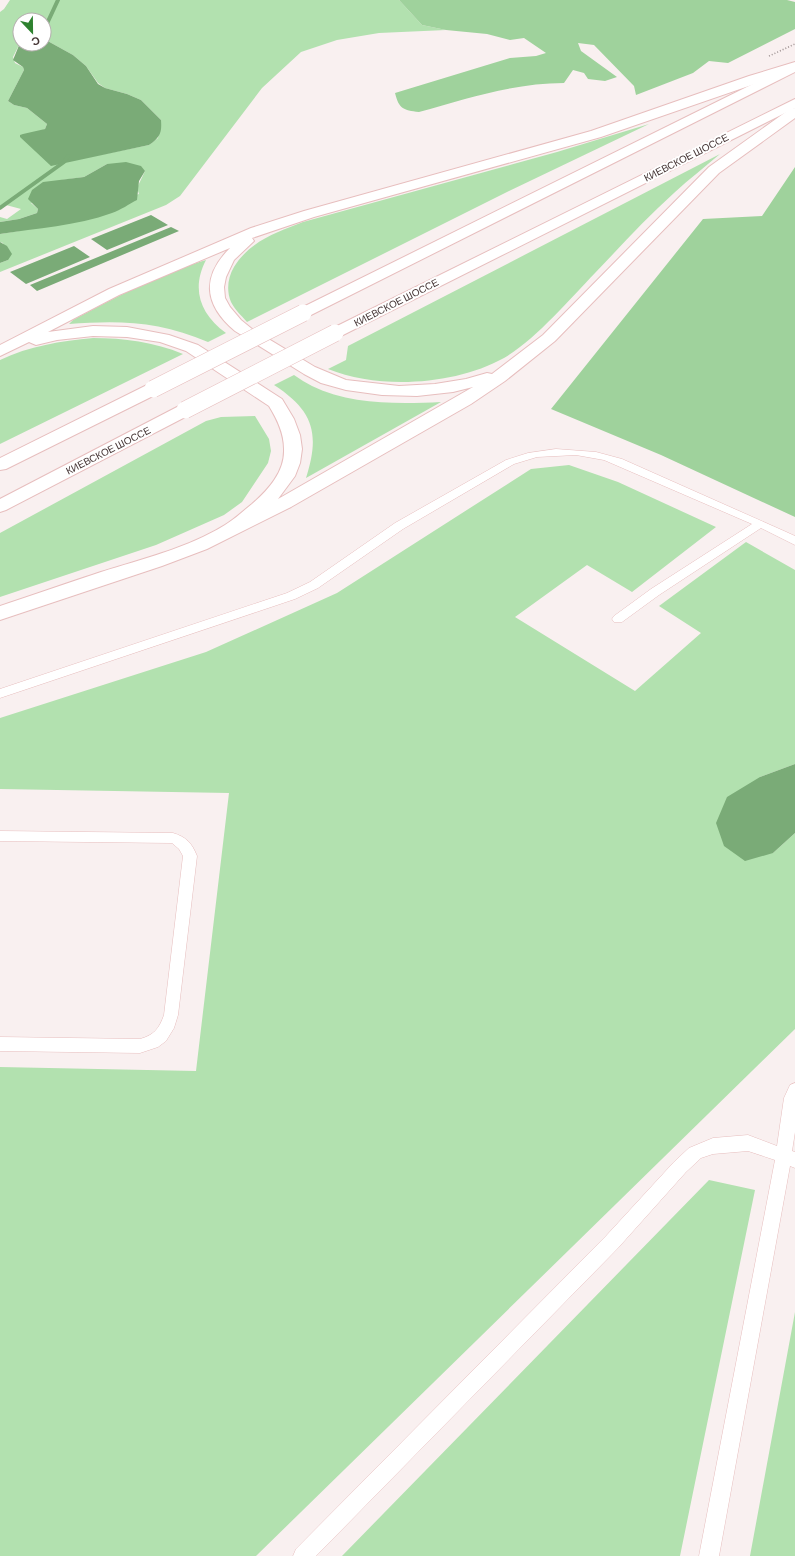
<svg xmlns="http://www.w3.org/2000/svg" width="795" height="1556" font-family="Barlow,sans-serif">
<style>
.green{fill:#b2e1af;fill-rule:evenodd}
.forest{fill:#9fd29c}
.water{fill:#7aab77}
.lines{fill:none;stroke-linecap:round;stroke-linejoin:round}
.stream{stroke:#7aab77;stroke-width:4}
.service-casing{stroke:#e7bebe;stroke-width:1}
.tertiary-casing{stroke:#e7bebe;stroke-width:2}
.trunk-casing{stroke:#e7bebe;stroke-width:2}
.path{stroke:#9d9191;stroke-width:1.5;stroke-dasharray:1 2;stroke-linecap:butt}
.service{fill:#fff;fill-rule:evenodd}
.tertiary{fill:#fff;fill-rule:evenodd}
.trunk{fill:#fff;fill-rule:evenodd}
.trunk-bridge-casing{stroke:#e7bebe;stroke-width:18;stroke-linecap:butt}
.trunk-bridge{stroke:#fff;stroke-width:17}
.labels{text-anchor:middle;stroke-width:4;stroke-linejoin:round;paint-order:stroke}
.far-street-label{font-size:10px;fill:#463636;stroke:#fff}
</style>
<rect width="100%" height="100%" fill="#f9f0f0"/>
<path class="green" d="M10 0H399L422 25 446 30 379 33 337 40 301 52 262 88 180 196 166 205 0 272V263L8 260 3 243 0 242V234L19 231 139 194 137 188 145 171 107 164 84 177 62 180 31 203 38 209 37 213 19 219 0 222V217L7 219 21 209 6 205 0 209V12L4 9ZM20 20H44V39L73 55 86 66 98 83 105 88 127 94 141 100 161 120 158 138 149 145 50 165 41 131 45 129 47 124 27 108 14 105 8 101 24 70 23 67 15 63 13 57 20 43Z
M649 124 505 193 247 322C241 315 235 310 231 302 226 290 228 277 234 267 250 241 277 232 303 222L557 152Z
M720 154C705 167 689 179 674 193 646 218 621 246 595 273 570 299 535 340 504 358 455 385 380 390 328 369L346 360 348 346Z
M206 260C191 289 200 314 226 333L208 342C160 321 119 320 69 324L73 320C112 299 163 272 206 260Z
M93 338C124 338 154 342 183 354L0 444V360C29 346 61 341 93 338Z
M294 375C300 379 306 383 312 386 351 405 399 404 441 402L306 478C320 434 314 411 274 385Z
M255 416 269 439 271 451 268 463 242 502 224 515 156 545 0 597V533L206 421 221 417Z
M569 465 618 482 716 527 632 592 587 565 515 617 635 691 701 633 659 606 746 542 795 570V764L760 777 773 853 795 833V1029L256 1556H0V1067L196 1071 229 793 0 789V718L206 652 337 593 531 469Z
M709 1180 755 1190 680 1556H342Z
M795 1312V1556H750Z"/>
<path class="forest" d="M399 0H787L795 2V29L728 63 709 61 693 73 636 95 634 86 594 45 578 43 581 51 617 77 605 81 588 79 584 73 573 70 564 83C514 83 466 99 419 112 403 110 399 109 395 93L510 58 536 56 546 53 524 38 510 40 487 34 446 30 422 25Z
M795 167V517L661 455 551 409 703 219 762 216Z"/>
<path class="water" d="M44 39 73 55 86 66 98 84 105 88 127 94 141 100 161 120C162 133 160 137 149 145L51 166 20 137V135L23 134 45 129 47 124 27 108 14 105 8 101 24 70 23 67 13 60 20 43 44 44Z
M126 162 141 166 145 171 139 181 137 200C129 204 121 210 112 213 76 226 37 228 0 234V222L19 219 37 213 38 209 28 199 32 190 43 182 84 177 107 164Z
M151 215 168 225 107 250 91 239Z
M171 227 179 231 37 291 30 285Z
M0 242 7 246 12 254 8 260 0 263Z
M74 246 90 257 26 284 10 272Z
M795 764V833L773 853 745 861 724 846 716 823 727 797 760 777Z"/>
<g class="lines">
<path class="stream" d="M44 30 58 0
M0 208 64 162 68 156"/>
<defs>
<path id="service" d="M556 449 596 452 622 459 784 531 795 536V545L761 528 659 595 622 622H614L612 619 614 616 651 589 752 524 604 460 576 455 537 457 514 464 403 529 318 588 295 599 0 698V689L287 593 310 582 395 523 506 460 528 453Z
M0 831 173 833C186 837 192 843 197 856L178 1015 174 1028 166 1041 158 1047 140 1053 0 1051V1037L140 1039C154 1035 159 1029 164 1015L183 856 179 849 172 843 0 841Z
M795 1083V1132L792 1151 795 1152V1168L790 1166 719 1556H699L775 1160 748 1151 713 1154 701 1158 686 1172 618 1248 316 1556H293L296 1549 606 1236 674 1162 689 1148 713 1138 748 1135 777 1146 784 1098 790 1085Z"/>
<path id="tertiary" d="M795 62V70L601 137 314 217 252 238 254 241 234 260 226 277 224 287 225 298 230 307 241 320 252 329 315 367 346 380 399 386 435 384 466 379 487 373 492 374 543 335 709 167 790 109 795 108V118L719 173 555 341 505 381 471 404 291 507 207 549 162 566 0 620V606C34 595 67 583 101 572 142 559 188 548 225 525 235 519 243 511 252 504 268 490 285 472 284 449 284 433 277 419 269 406L186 351 160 342 127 337 93 336 57 340 36 345 29 342 0 356V345L109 289 251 228 304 211 591 131 749 76ZM230 248C201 277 204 305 235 331L304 374 321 383 346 390 382 395 417 396 453 392 473 387 278 499 295 476 300 463 302 449 300 435 294 419 282 399 198 345 169 335 127 327 93 326 48 332 119 295Z"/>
<path id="trunk" d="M795 63V72L309 316 303 318 297 316 295 313 297 310Z
M795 99V108L341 336 335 338 329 336 327 333 329 330Z
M153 384 159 385 161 389 159 393 6 469 0 470V458L147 385Z
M185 405 191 406 193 410 191 414 6 510 0 512V499L179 406Z"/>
</defs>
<use href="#service" class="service-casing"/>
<use href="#tertiary" class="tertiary-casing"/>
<use href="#trunk" class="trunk-casing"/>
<path class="path" d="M769 56 795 44"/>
<use href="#service" class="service"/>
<use href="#tertiary" class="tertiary"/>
<use href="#trunk" class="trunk"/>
<defs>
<path id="trunk-bridge" d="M153 389 303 313
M185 410 335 333"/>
</defs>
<use href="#trunk-bridge" class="trunk-bridge-casing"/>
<use href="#trunk-bridge" class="trunk-bridge"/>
</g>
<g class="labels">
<g class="far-street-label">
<text transform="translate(686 157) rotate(-27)" y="4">КИЕВСКОЕ ШОССЕ</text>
<text transform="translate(396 302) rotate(-27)" y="4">КИЕВСКОЕ ШОССЕ</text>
<text transform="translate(108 450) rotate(-27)" y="4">КИЕВСКОЕ ШОССЕ</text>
</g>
</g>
<g transform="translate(32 32) rotate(158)"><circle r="19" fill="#ffffff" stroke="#b5afaf"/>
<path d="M0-3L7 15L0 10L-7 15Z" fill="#2e822f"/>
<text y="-6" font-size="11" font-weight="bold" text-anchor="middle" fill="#463636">С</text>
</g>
</svg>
